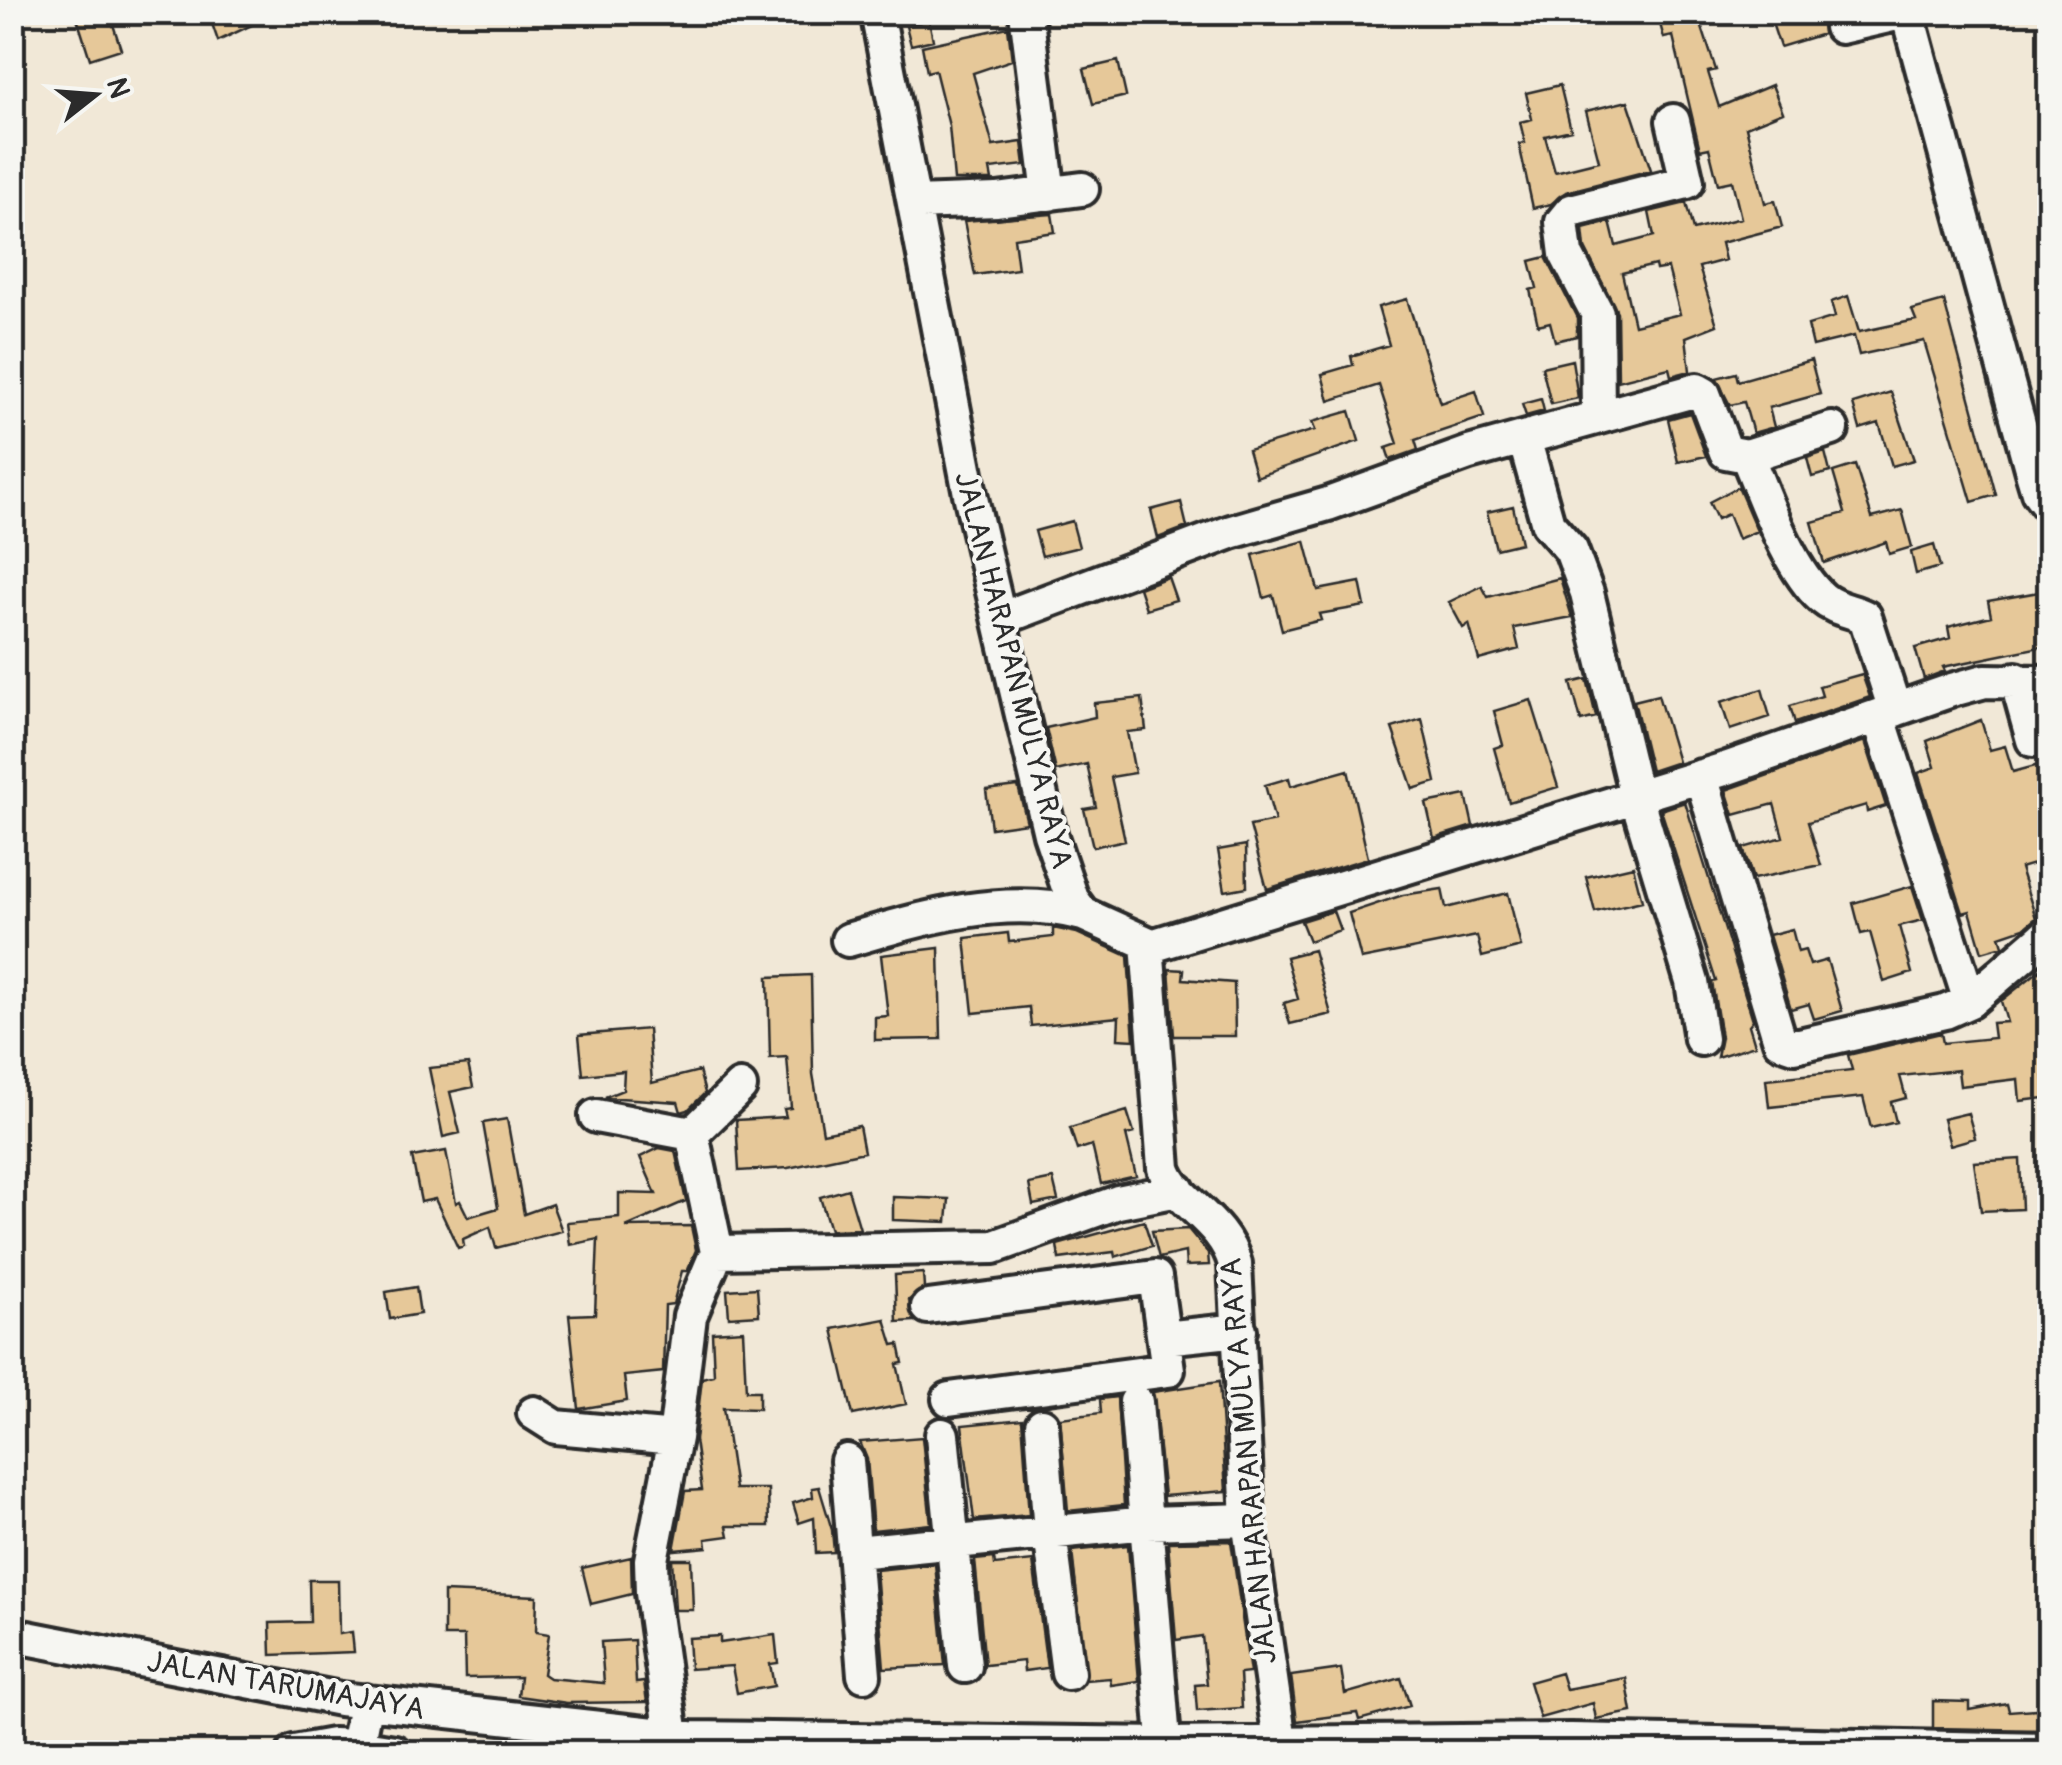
<svg xmlns="http://www.w3.org/2000/svg" width="2062" height="1765" font-family="Pangolin,sans-serif">
<style>
.building{fill:#e6c899;stroke:#2b2b2b;stroke-width:2.5;fill-rule:evenodd}
.lines{fill:none;stroke-linecap:round;stroke-linejoin:round}
.minor-casing{stroke:#2b2b2b;stroke-width:40}
.minor{stroke:#f6f6f2;stroke-width:32}
.labels{text-anchor:middle;stroke-width:8;stroke-linejoin:round;paint-order:stroke}
.street-label{font-size:30px;fill:#2b2b2b;stroke:#f6f6f2}
</style>
<rect width="100%" height="100%" fill="#f1e8d7"/>
<filter id="ink" filterUnits="userSpaceOnUse"><feTurbulence type="fractalNoise" baseFrequency=".01" numOctaves="2"/><feDisplacementMap in="SourceGraphic" scale="20" xChannelSelector="R" yChannelSelector="G"/><feConvolveMatrix kernelMatrix="1 2 1 2 8 2 1 2 1" color-interpolation-filters="sRGB"/></filter>
<g filter="url(#ink)">
<path class="building" d="M75 12H109L121 49 90 59Z
M208 12H277V13L218 41Z
M1673 12H1697L1716 70 1708 72 1719 107 1772 85 1783 112 1746 127 1765 203 1775 201 1782 227 1721 243 1725 260 1699 267 1717 325 1686 337 1690 371 1671 376 1669 368 1618 381 1617 312 1585 248 1583 229 1610 222 1616 246 1654 236 1649 212 1686 203 1693 230 1741 218 1732 181 1718 184 1709 148 1700 150 1673 36 1664 38 1658 17ZM1655 265 1656 270 1668 268 1680 314 1634 325 1622 273Z
M1785 12H1824L1823 34 1780 47 1770 17Z
M929 20 933 40 911 45 906 26Z
M1008 27 1012 60 973 73 993 146 1022 142 1025 165 990 169 992 180H954L949 126 935 70 927 72 922 46Z
M1118 61 1126 96 1093 104 1084 69Z
M1560 85 1571 130 1545 136 1555 172 1599 161 1586 111 1628 101 1651 170 1566 192 1551 204 1533 208 1519 144 1525 143 1520 122 1532 119 1526 93Z
M1052 214 1055 232 1014 238 1018 269 975 275 964 221Z
M1546 257 1577 318V336L1555 341 1550 322 1538 325 1530 290 1537 288 1530 261Z
M1848 296 1859 332 1916 320 1912 310 1944 301 1996 495 1972 502 1924 341 1859 355 1854 336 1813 346 1808 325 1835 317 1831 302Z
M1407 299 1440 403 1476 391 1484 417 1415 440 1418 450 1390 460 1386 448 1398 444 1379 385 1329 401 1322 374 1353 365 1351 356 1389 345 1378 307Z
M1572 360 1578 398 1551 404 1542 367Z
M1811 360 1820 394 1769 408 1774 427 1753 433 1744 402 1730 405 1716 378 1736 373 1738 381Z
M1891 392 1914 460 1892 466 1879 423 1860 429 1853 404Z
M1541 399 1544 411 1526 416 1522 404Z
M1350 411 1359 441 1256 477 1248 450 1315 430 1312 422Z
M1690 413 1706 456 1678 462 1668 419Z
M1825 452 1830 472 1812 477 1807 458Z
M1855 465 1872 518 1902 510 1912 547 1889 554 1886 542 1824 563 1812 522 1845 513 1833 472Z
M1738 487 1757 531 1738 539 1728 514 1717 519 1709 502Z
M1181 502 1187 527 1158 538 1151 510Z
M1513 506 1521 543 1496 549 1487 512Z
M1072 521 1079 547 1042 556 1035 531Z
M1305 541 1318 590 1360 582 1365 606 1319 614 1321 620 1282 630 1273 595 1264 598 1253 555Z
M1934 545 1940 567 1916 574 1911 552Z
M1168 577 1176 600 1146 609 1139 588Z
M1560 578 1572 617 1514 628 1519 649 1479 660 1469 624 1463 628 1449 602 1482 586 1488 597Z
M2050 590V645L1943 667 1945 671 1924 679 1915 648 1950 638 1948 627 1991 616 1988 601Z
M1862 674 1870 697 1795 723 1790 706 1822 696 1819 686Z
M1587 679 1596 717 1581 721 1571 683Z
M1762 689 1770 717 1730 730 1721 702Z
M1658 695 1678 762 1651 771 1634 701Z
M1142 698 1146 730 1127 732 1135 773 1111 777 1125 840 1093 847 1084 809 1096 807 1087 764 1056 771 1046 728 1095 717 1094 703Z
M1531 700 1558 787 1509 802 1494 748 1503 745 1494 711Z
M1422 719 1436 782 1413 789 1392 728Z
M1981 720 1990 750 2005 746 2013 772 2050 762V859L2020 868 2036 918 2024 928 2000 936 2003 946 1982 952 1970 911 1963 913 1918 773 1935 767 1927 741Z
M1865 741 1886 806 1867 812 1866 805 1808 822 1821 865 1753 879 1743 848 1783 837 1774 804 1734 815 1726 790Z
M1348 770 1368 858 1267 889 1250 826 1275 821 1265 785 1289 778 1291 786Z
M1018 786 1027 823 991 828 986 790Z
M1466 795 1473 826 1434 838 1426 803Z
M1685 802 1753 1020 1749 1025 1755 1045 1717 1057 1721 1037 1712 982 1716 981 1661 810Z
M1246 845 1247 887 1225 891 1218 850Z
M1633 866 1642 901 1595 912 1586 877Z
M1912 886 1923 920 1899 926 1912 973 1884 982 1870 932 1861 934 1853 903Z
M1442 889 1446 908 1508 893 1521 947 1482 957 1477 936 1361 959 1349 913 1403 895Z
M1333 911 1340 930 1309 941 1301 921Z
M1053 928 1077 933 1128 956 1134 1040 1118 1039 1119 1017 1031 1026 1029 1007 973 1013 965 938 1008 933 1009 942 1053 937Z
M1792 929 1798 952 1805 950 1810 965 1827 960 1842 1011 1814 1019 1809 1004 1791 1009 1769 935Z
M939 948 941 1039 875 1040V1017L888 1016 881 955Z
M1313 950 1331 1014 1290 1024 1284 1003 1298 999 1286 957Z
M1169 969 1184 970 1183 979 1234 983 1235 1036H1174Z
M2040 970 2050 1005 2041 1009 2045 1098 2020 1101 2018 1079 1960 1086 1958 1070 1900 1076 1906 1098 1891 1102 1896 1122 1871 1128 1863 1097 1769 1107 1766 1079 1852 1070 1848 1055 1941 1033 1943 1043 1994 1038 1992 1023 2007 1022 2001 1001Z
M811 975 813 1074 823 1133 859 1126 864 1152 788 1168 739 1171 736 1120 786 1117 784 1109 791 1108 787 1057 770 1058 768 977Z
M648 1029 652 1083 699 1071 705 1093 688 1110 681 1112 678 1102 605 1097 623 1090 624 1071 583 1075 579 1035Z
M468 1064 473 1087 450 1092 460 1133 443 1137 429 1068Z
M1127 1111 1134 1133 1126 1135 1136 1176 1101 1184 1092 1145 1077 1150 1070 1128Z
M1968 1113 1975 1138 1950 1145 1943 1119Z
M507 1119 524 1214 552 1204 562 1231 496 1248 490 1227 463 1239 464 1246 458 1248 435 1199 421 1202 412 1157 446 1151 456 1203 460 1201 468 1217 498 1208 483 1123Z
M659 1148 675 1151 686 1201 626 1227 691 1226 696 1250 687 1271H682L673 1304 665 1305 663 1372 624 1376 627 1401 579 1409 569 1315 595 1314 598 1239 570 1245 567 1222 619 1217V1193L656 1194 640 1157Z
M2020 1159 2022 1209 1981 1211 1974 1162Z
M1053 1179 1058 1200 1033 1205 1029 1184Z
M848 1189 860 1229 830 1230 820 1197Z
M893 1197 949 1199 947 1222 893 1220Z
M1144 1221 1152 1246 1115 1257 1114 1252 1059 1259 1057 1245Z
M1188 1229 1208 1253 1209 1265 1186 1266 1185 1252 1159 1258 1152 1231Z
M923 1273 924 1288 909 1300 914 1321 897 1322 895 1275Z
M416 1287 420 1314 390 1319 386 1292Z
M757 1288 759 1315 729 1317 727 1290Z
M885 1319 893 1345 899 1344 903 1363 897 1364 906 1404 853 1415 833 1329Z
M743 1330 746 1391H759V1409L723 1408 735 1489H768L769 1526H727L729 1536 706 1539 707 1547 674 1550 685 1491 702 1490 695 1440 702 1378 714 1375 712 1332Z
M1219 1382 1226 1491 1164 1496 1153 1392Z
M1117 1397 1124 1505 1068 1511 1060 1418 1101 1413 1100 1399Z
M1022 1419 1029 1515 974 1520 962 1425Z
M922 1437 931 1524 873 1530 867 1459 860 1442Z
M819 1487 832 1530 834 1552 816 1553 814 1518 799 1523 793 1503 813 1497 812 1488Z
M1231 1541 1250 1673 1240 1674 1242 1708 1197 1711 1195 1685 1207 1684 1202 1636 1176 1640 1168 1542Z
M1128 1545 1139 1681 1111 1685 1110 1678 1086 1680 1072 1551Z
M631 1557 632 1594 591 1604 582 1568Z
M994 1558 995 1565 1033 1561 1047 1668 1024 1671 1023 1661 985 1665 975 1560Z
M672 1559H691L693 1610H675Z
M935 1564 945 1665 884 1668 876 1570Z
M309 1580H338L339 1634 352 1632 354 1652 271 1655 270 1623 310 1622Z
M444 1592 537 1596 536 1632 549 1634 543 1674 549 1678 604 1683 601 1642 634 1640 636 1683 644 1682 647 1702 567 1703 518 1696 520 1677 465 1678 464 1636H444Z
M775 1635 778 1663 770 1664 774 1686 737 1693 732 1666 690 1669 688 1638 720 1636V1643Z
M1341 1669 1345 1694 1401 1678 1410 1706 1359 1720 1357 1713 1297 1721 1291 1676Z
M1561 1673 1566 1689 1626 1678 1632 1712 1596 1719 1593 1703 1540 1718 1529 1682Z
M1933 1701 1969 1702V1710L2007 1703 2009 1711 2050 1708V1723L2045 1724V1730L1933 1728Z"/>
<g class="lines">
<defs>
<path id="minor" d="M877 12 970 494 1050 834 1072 899 1083 914 1147 943 1164 1168C1174 1202 1223 1218 1235 1264L1248 1520 1280 1741
M1026 12 1049 194
M1907 12 2032 472 2038 492 2050 508
M1841 27 1906 12
M915 203 997 200 1082 189
M1598 417 1597 313 1566 254 1562 222 1571 211 1687 182 1673 121
M1524 438 1548 524 1571 550 1587 593 1636 796 1692 982 1701 1039
M1747 456 1832 429
M1000 619 1231 532 1328 504 1469 453 1697 390 1704 394 1726 452 1747 456C1765 498 1788 568 1822 598 1836 610 1851 610 1865 617L1895 710
M2016 679 2033 740
M1701 776 1780 1041 1795 1046 1945 1012 1970 1001 1879 718
M848 940C922 918 1006 893 1083 914
M1148 947 1728 768 1952 690 1985 681 2050 682
M1970 1001 2050 932
M740 1087 692 1134 717 1252 994 1247 1118 1202 1178 1190
M596 1116 692 1134
M928 1307 1155 1277 1168 1370 949 1399
M1164 1338 1240 1330
M1136 1402 1165 1752
M534 1413 556 1427 675 1438
M1042 1425 1050 1533 1068 1673
M942 1435 965 1666
M847 1461 864 1675
M856 1552 1147 1523 1248 1520
M12 1635 340 1699 690 1738 1165 1744 1571 1740 2050 1750
M672 1736 652 1593 651 1560 675 1438 690 1316 717 1252
M357 1746 395 1752
M294 1752 333 1745 357 1746 366 1701"/>
</defs>
<use href="#minor" class="minor-casing"/>
<use href="#minor" class="minor"/>
</g>
</g>
<g class="labels">
<g class="street-label">
<text transform="translate(1014 670) rotate(76)" y="10">JALAN HARAPAN MULYA RAYA</text>
<text transform="translate(1248 1461) rotate(-95)" y="10">JALAN HARAPAN MULYA RAYA</text>
<text transform="translate(286 1685) rotate(10)" y="10">JALAN TARUMAJAYA</text>
</g>
</g>
<rect width="2062" height="1765" fill="none" stroke="#f6f6f2" stroke-width="50"/>
<rect x="25" y="25" width="2012" height="1715" fill="none" stroke="#2b2b2b" stroke-width="4" filter="url(#ink)"/>
<g transform="translate(95 95) rotate(73)" stroke="#f6f6f2" stroke-width="8" paint-order="stroke">
<path d="M0-8L18 38L0 25L-18 38Z" fill="#2b2b2b"/>
<text y="-15" font-size="28" font-weight="bold" text-anchor="middle" fill="#2b2b2b">N</text>
</g>
</svg>
